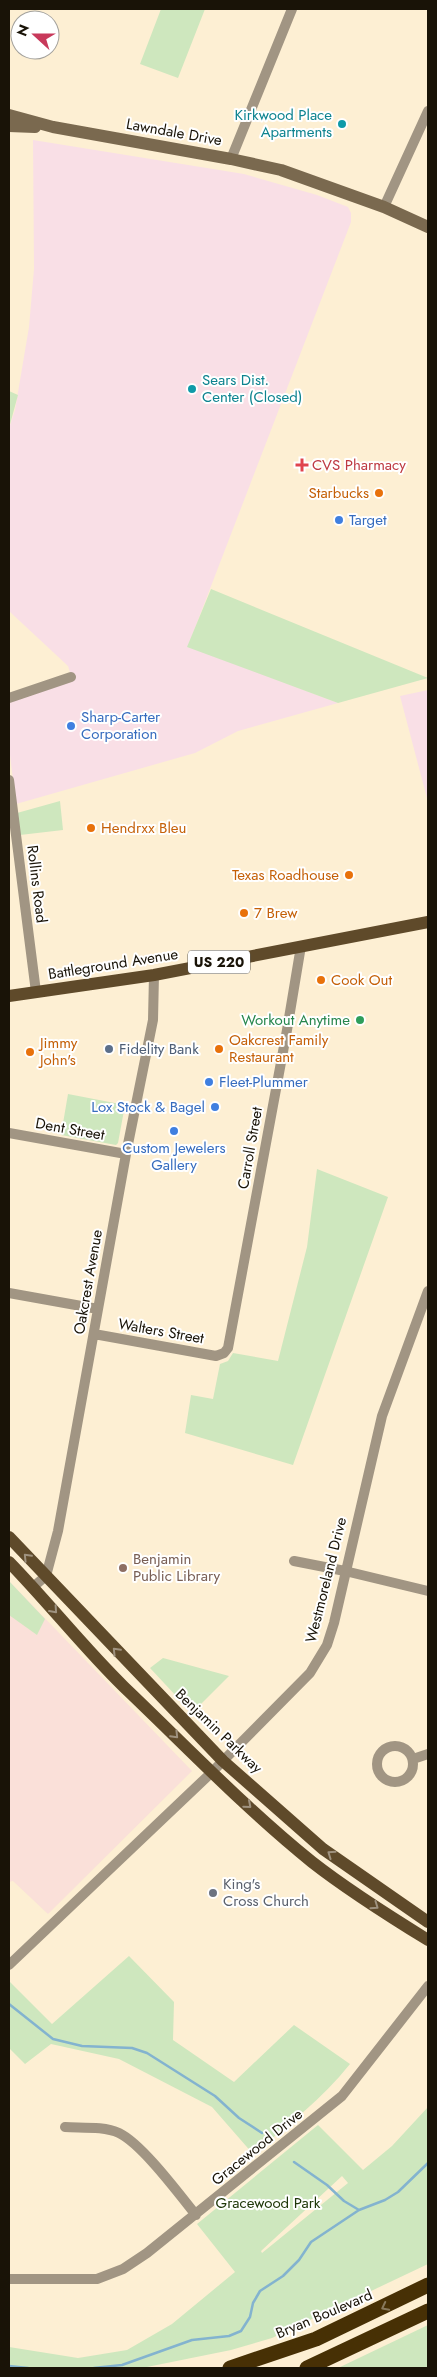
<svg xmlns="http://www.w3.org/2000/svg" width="437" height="2377" font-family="Jost,sans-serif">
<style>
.industrial{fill:#f9dfe6}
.education{fill:#fae0d9}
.green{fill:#cee7be;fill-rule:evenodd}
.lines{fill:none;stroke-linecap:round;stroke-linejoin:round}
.stream{stroke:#83b3cf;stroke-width:2.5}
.street{stroke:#a19583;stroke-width:10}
.secondary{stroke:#7a694f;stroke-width:12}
.primary{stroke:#5f4a2a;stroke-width:12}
.highway{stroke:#473005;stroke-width:15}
.oneway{stroke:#9f927f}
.oneway2{stroke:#87785c}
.culture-dot{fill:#0f9aa8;stroke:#fff;stroke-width:2}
.health-dot{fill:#e0444e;stroke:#fff;stroke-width:2}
.food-dot{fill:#e8710a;stroke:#fff;stroke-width:2}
.shop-dot{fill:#3f7fe0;stroke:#fff;stroke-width:2}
.leisure-dot{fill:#2e9e5b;stroke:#fff;stroke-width:2}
.service-dot{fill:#5c6f8a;stroke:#fff;stroke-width:2}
.education-dot{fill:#8d6e63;stroke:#fff;stroke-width:2}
.worship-dot{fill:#6b7280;stroke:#fff;stroke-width:2}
.labels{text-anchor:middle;stroke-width:4;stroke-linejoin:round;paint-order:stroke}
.shield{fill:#fff;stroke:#5e5a51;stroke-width:1}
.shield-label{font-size:14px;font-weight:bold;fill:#191307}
.culture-label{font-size:15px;fill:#0d838f;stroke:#fff;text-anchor:end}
.street-label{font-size:15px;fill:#191307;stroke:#fff}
.health-label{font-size:15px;fill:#be3a42;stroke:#fff;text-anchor:start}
.food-label{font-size:15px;fill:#c56008;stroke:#fff;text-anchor:start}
.shop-label{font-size:15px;fill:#366cbe;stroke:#fff;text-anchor:start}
.leisure-label{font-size:15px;fill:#27864d;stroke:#fff;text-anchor:end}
.service-label{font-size:15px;fill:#4e5e75;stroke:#fff;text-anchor:start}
.education-label{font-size:15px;fill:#785e54;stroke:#fff;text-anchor:start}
.worship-label{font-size:15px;fill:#5b616d;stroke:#fff;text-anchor:start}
.park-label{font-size:15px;fill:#20380a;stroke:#fff}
</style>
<rect width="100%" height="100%" fill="#fdefd3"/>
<path class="industrial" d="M33 140 244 174 317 195 348 207 351 213V222L188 646 338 703 238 731 195 753 16 804 9 747V701L72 679 68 666 9 611V428L15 410 29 327 34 269Z
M428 690V802L400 696Z"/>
<path class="education" d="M9 1581 192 1771 48 1914 13 1881 9 1882Z"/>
<path class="green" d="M161 9H205L178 78 140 64Z
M9 391 18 395 9 428Z
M211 589 428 678 338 703 187 647Z
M60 801 63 830 20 835 17 813Z
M68 1094 125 1105 118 1143 116 1145 61 1135Z
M317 1169 388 1197 293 1465 185 1433 191 1395 213 1399 220 1364 228 1361 233 1353 278 1361 307 1247Z
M9 1581 45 1619 37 1635 9 1615Z
M163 1658 229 1676 192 1713 150 1668Z
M129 1956 174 2002 173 2040 234 2082 294 2025 350 2064C322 2099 287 2126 253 2154L212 2107 119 2059 51 2044 25 2064 9 2048V1981L52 2024Z
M428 2107V2264L272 2338 231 2350 142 2368H9V2347L78 2358 127 2350 172 2324 235 2272 197 2224 318 2125 363 2170 392 2146ZM342 2176 348 2183 262 2253 261 2251Z
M428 2325V2368H338Z"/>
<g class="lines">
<path class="stream" d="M9 2004 53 2039 82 2046 132 2048 147 2053 215 2096 239 2118 262 2133
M294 2162 327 2185 344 2201 359 2210
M9 2366 28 2368
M94 2368 122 2365 192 2340 229 2336 241 2331 250 2317 253 2303 260 2291 283 2276 299 2260 311 2242 359 2210 385 2200 398 2192 428 2163"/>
<path class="street" d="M231 159 292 9
M384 207 428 111
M9 698 71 677
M9 780 36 992
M9 1133 126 1154
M9 1293 98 1309
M94 1334 216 1356 224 1353 228 1348 287 1030 301 946
M294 1561 345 1571 428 1591
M33 1587 46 1576 58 1531 126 1154 153 1020 154 975
M377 1764a18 18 0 1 1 36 0a18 18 0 1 1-36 0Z
M413 1759 428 1754
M9 1965 211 1773 310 1673 327 1645 334 1623 382 1416 428 1291
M65 2127C81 2128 104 2126 119 2133 142 2144 179 2194 196 2215
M9 2279H97L123 2269 147 2253 342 2096 428 1986"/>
<path class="secondary" d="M9 115 53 127 231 159 281 170 384 207 428 227
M9 126 35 127"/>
<path class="primary" d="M9 996 154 975 428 922
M9 1537 223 1761 323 1849 428 1922
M9 1562C48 1602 84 1648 124 1687 186 1746 245 1808 312 1862 349 1891 389 1916 428 1940"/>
<path class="highway" d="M230 2368 316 2339 428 2285
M307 2368 428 2311"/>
</g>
<defs><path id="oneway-chevron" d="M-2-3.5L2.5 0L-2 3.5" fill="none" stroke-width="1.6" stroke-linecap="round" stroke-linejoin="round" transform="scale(1.25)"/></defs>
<g class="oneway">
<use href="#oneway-chevron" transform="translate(27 1557) rotate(-134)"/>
<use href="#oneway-chevron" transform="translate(54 1610) rotate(48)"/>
<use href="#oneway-chevron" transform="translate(116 1651) rotate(-134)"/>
<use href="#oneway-chevron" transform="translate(175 1735) rotate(46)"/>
<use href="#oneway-chevron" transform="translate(248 1805) rotate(41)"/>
<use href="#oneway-chevron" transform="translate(331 1854) rotate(-145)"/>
<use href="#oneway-chevron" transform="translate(375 1906) rotate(35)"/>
</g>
<use class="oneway2" href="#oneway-chevron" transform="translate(385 2307) rotate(153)"/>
<g class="culture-dot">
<circle cx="342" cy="124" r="5"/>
<circle cx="192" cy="389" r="5"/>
</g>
<path class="health-dot" d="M299.5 457.5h5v5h5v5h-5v5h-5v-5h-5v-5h5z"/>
<g class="food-dot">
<circle cx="379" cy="493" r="5"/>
<circle cx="91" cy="828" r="5"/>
<circle cx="349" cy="875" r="5"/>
<circle cx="244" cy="913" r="5"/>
<circle cx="321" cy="980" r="5"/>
<circle cx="219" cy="1049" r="5"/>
<circle cx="30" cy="1052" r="5"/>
</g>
<g class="shop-dot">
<circle cx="339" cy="520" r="5"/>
<circle cx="71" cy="726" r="5"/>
<circle cx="209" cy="1082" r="5"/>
<circle cx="215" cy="1107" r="5"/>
<circle cx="174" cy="1131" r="5"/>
</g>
<circle class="leisure-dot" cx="360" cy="1020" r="5"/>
<circle class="service-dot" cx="109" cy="1049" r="5"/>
<circle class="education-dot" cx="123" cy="1568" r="5"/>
<circle class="worship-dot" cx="213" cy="1893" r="5"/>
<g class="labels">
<rect class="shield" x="188" y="950.5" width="62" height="23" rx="4"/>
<g class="shield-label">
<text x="219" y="967">US 220</text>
</g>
<g class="culture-label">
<text x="332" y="120">Kirkwood Place<tspan x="332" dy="17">Apartments</tspan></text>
<text x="202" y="385" text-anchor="start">Sears Dist.<tspan x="202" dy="17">Center (Closed)</tspan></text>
</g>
<g class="street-label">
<text transform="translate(174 132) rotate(10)" y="5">Lawndale Drive</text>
<text transform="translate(37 884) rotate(83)" y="5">Rollins Road</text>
<text transform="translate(113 964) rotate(-9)" y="5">Battleground Avenue</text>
<text transform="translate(70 1129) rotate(10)" y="5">Dent Street</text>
<text transform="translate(250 1148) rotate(-80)" y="5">Carroll Street</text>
<text transform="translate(88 1282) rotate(-80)" y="5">Oakcrest Avenue</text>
<text transform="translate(161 1331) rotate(10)" y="5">Walters Street</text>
<text transform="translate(326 1580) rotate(-76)" y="5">Westmoreland Drive</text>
<text transform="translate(219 1731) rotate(44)" y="5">Benjamin Parkway</text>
<text transform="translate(257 2147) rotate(-39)" y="5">Gracewood Drive</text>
<text transform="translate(324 2314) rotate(-23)" y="5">Bryan Boulevard</text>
</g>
<g class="health-label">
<text x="312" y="470">CVS Pharmacy</text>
</g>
<g class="food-label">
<text x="369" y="498" text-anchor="end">Starbucks</text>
<text x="101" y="833">Hendrxx Bleu</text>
<text x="339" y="880" text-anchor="end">Texas Roadhouse</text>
<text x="254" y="918">7 Brew</text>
<text x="331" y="985">Cook Out</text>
<text x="229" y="1045">Oakcrest Family<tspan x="229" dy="17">Restaurant</tspan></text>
<text x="40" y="1048">Jimmy<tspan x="40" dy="17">John's</tspan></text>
</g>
<g class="shop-label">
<text x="349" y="525">Target</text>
<text x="81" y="722">Sharp-Carter<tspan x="81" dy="17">Corporation</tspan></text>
<text x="219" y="1087">Fleet-Plummer</text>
<text x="205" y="1112" text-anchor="end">Lox Stock &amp; Bagel</text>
<text x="174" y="1153" text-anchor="middle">Custom Jewelers<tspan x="174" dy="17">Gallery</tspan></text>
</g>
<g class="leisure-label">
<text x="350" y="1025">Workout Anytime</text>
</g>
<g class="service-label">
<text x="119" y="1054">Fidelity Bank</text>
</g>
<g class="education-label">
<text x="133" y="1564">Benjamin<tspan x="133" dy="17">Public Library</tspan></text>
</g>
<g class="worship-label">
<text x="223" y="1889">King's<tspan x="223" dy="17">Cross Church</tspan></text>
</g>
<g class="park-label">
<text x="268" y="2208">Gracewood Park</text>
</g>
</g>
<rect width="437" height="2377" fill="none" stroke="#191307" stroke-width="20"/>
<g transform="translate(35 35) rotate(291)"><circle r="24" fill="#ffffff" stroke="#a3a19c"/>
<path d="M0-4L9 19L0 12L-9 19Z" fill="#c8395b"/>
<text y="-8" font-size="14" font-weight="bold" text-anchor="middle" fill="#191307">N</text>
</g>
</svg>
